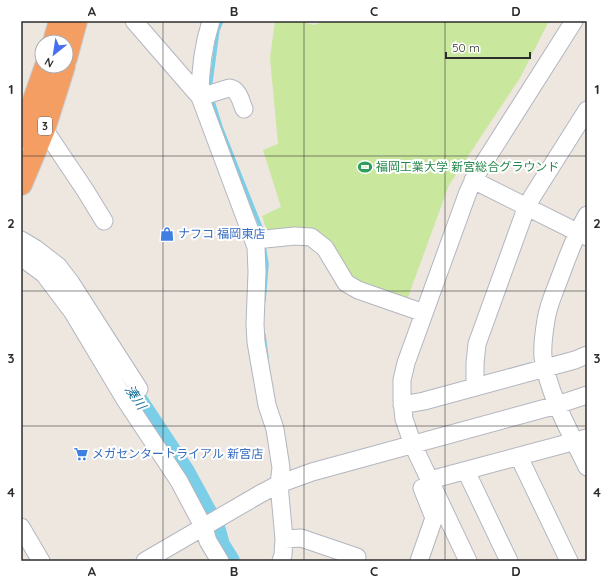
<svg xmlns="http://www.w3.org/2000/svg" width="608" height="582" font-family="Quicksand,'Noto Sans JP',sans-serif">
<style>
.pitch{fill:#c9e79d}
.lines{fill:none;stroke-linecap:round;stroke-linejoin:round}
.stream{stroke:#7acee8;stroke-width:3.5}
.river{stroke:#7acee8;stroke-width:20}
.minor-casing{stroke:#b3b6bf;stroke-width:19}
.highway-casing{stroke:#c8c8c8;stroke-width:24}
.minor{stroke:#fff;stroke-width:17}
.highway{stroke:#f59e63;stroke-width:22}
.grid{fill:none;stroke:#2d2d2d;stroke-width:1;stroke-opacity:0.55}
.labels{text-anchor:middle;stroke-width:4;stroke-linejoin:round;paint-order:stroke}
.shield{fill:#fff;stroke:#6c6c6c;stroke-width:1}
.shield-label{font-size:11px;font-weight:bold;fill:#2d2d2d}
.leisure-label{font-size:12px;fill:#27864d;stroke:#fff;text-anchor:start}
.shop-label{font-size:12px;fill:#366cbe;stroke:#fff;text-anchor:start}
.water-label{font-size:13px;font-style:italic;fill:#156e98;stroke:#fff}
.neatline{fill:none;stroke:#2d2d2d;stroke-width:1.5}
.grid-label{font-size:13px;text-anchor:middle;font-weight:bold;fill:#2d2d2d}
</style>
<rect width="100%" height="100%" fill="#ede7e0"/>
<path class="pitch" d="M275 21H301L313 25 327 21H549L520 78 449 185 407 300 347 278 323 235 298 229 267 231 262 216 281 207 263 150 278 144 270 58Z"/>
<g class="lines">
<path class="stream" d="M210 89 218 30 222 21
M212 98 221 127 262 230V235
M264 245 267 264 264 301
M264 335 267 358"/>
<path class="river" d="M123 378 185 472 215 527 220 545 230 561"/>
<defs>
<path id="minor" d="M134 21 200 97 256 247 257 272 255 324 256 342 267 405 275 429 281 468 279 484 284 539 283 555 281 561
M200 97C200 71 203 46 211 21
M200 97 229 88C239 89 241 102 244 109
M44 129 85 190 104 221
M473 180 587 237
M587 215C575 235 568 256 560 277 555 291 548 305 546 320 544 332 542 345 543 357 549 396 570 432 587 467
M21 240 36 249 58 266 71 283 139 389 124 398
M255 240 295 236 311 237 325 248 346 283 358 290 424 313
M21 257 44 274 72 311 124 398 179 481 204 528 208 541 220 561
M475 387V363L477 344 524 214 532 197 587 110
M402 405 424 401 575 360 587 355
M519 457 569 561
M466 471 509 561
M430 480 587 438
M21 527 41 561
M284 539 301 538 357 557
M145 561 260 494 279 484 312 472 557 405 587 395
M419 561 434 518 422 488
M468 561 413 445 404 419 402 400V380L406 363 468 192 475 177 574 21"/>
<path id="highway" d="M54 42 60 21
M66 58 76 21
M21 137 46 66
M21 184 44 129 64 66"/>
</defs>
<use href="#minor" class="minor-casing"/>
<use href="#highway" class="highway-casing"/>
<use href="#minor" class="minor"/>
<use href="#highway" class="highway"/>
</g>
<path class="grid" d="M163 21V561M304 21V561M445 21V561M21 156H587M21 291H587M21 426H587"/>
<defs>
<symbol id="stadium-bare" viewBox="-9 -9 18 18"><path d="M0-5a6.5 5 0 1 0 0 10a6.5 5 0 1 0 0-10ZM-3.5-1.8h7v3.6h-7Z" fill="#2e9e5b" stroke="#fff" stroke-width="2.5" paint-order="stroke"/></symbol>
<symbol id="shop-bare" viewBox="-9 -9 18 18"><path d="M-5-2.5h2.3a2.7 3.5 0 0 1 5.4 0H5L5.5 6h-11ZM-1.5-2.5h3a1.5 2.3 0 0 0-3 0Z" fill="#3f7fe0" stroke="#fff" stroke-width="2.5" paint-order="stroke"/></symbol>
<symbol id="supermarket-bare" viewBox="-9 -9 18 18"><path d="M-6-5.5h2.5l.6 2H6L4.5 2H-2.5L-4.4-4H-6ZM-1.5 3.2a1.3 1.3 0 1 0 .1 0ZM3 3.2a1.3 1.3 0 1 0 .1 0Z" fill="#3f7fe0" stroke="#fff" stroke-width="2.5" paint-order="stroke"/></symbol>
</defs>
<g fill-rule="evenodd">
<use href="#stadium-bare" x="355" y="157" width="20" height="20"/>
<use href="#shop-bare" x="157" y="224" width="20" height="20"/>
<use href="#supermarket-bare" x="71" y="444" width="20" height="20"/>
</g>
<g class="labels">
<rect class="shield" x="38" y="117" width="14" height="18" rx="3"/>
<g class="shield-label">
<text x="45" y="130">3</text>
</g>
<g class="leisure-label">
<text x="376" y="171">福岡工業大学 新宮総合グラウンド</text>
</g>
<g class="shop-label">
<text x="178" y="238">ナフコ 福岡東店</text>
<text x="92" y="458">メガセンタートライアル 新宮店</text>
</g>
<g class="water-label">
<text transform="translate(136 397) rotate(56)" y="5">湊川</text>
</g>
</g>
<rect width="608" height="582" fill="none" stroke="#ffffff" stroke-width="44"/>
<g transform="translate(54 54) rotate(210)"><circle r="19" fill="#ffffff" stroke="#ababab"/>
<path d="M0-3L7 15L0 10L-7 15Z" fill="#4a6ef0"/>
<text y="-6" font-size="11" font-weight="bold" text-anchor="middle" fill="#2d2d2d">N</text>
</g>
<path d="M446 52v6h84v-6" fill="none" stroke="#2d2d2d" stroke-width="2"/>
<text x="452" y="52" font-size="12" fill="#2d2d2d" stroke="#ffffff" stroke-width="3" paint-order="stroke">50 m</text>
<rect x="22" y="22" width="564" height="538" class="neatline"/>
<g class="grid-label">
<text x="92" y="16">A</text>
<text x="234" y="16">B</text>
<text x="374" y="16">C</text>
<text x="516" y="16">D</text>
<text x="11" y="94">1</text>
<text x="597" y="94">1</text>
<text x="11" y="228">2</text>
<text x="597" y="228">2</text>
<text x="11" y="363">3</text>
<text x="597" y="363">3</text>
<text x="11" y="497">4</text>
<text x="597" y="497">4</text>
<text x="92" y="576">A</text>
<text x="234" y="576">B</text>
<text x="374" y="576">C</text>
<text x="516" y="576">D</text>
</g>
</svg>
